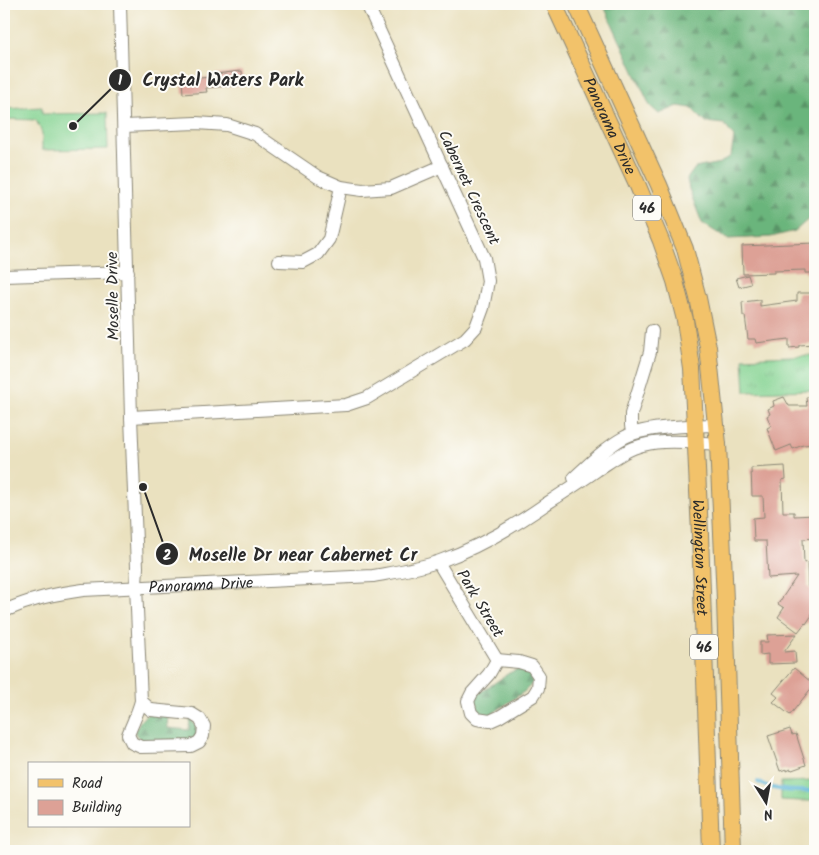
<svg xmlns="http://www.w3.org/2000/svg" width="819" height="855" font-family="Kalam,sans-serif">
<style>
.grass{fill:url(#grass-tufts);stroke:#587f5e}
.forest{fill:url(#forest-firs);stroke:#4b7054}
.park{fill:#84d392;stroke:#587f5e}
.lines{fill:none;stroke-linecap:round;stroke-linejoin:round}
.stream{stroke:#5ab4d7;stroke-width:4}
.building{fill:#dda196}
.minor-casing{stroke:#8a8675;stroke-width:14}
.major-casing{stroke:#8a8675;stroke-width:18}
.minor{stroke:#fff;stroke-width:12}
.major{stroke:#f2c26a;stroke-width:16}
.labels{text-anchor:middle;stroke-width:4;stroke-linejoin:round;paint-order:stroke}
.shield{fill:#fdfcf7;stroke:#6a6a68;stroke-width:1}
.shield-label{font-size:15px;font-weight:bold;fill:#2b2b2b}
.street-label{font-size:16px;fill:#2b2b2b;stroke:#fdfcf7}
.leader{fill:none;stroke:#2b2b2b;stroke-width:2}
.callout-dot{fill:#2b2b2b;stroke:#fdfcf7;stroke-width:2}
.mark-label{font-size:15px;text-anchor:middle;font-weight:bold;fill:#fff}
.callout-label{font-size:18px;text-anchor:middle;font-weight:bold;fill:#2b2b2b;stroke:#fdfcf7;stroke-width:4;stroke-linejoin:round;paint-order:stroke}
</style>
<defs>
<pattern id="grass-tufts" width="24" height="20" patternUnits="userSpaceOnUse" patternTransform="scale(1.25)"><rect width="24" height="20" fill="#84d392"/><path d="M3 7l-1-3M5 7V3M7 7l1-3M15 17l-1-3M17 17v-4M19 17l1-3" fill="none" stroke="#72b57e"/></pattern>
<pattern id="forest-firs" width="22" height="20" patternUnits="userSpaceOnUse" patternTransform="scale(1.25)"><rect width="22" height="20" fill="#6bb57c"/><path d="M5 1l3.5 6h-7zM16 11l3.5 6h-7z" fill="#589366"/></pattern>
</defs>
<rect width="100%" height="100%" fill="#fdfcf7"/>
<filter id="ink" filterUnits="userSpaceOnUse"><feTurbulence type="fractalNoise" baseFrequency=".02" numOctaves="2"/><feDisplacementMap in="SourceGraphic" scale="10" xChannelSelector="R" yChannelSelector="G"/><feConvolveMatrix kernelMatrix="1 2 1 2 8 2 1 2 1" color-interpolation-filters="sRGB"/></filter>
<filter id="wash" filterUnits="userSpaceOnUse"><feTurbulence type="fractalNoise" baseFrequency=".0096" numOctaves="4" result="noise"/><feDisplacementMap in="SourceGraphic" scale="20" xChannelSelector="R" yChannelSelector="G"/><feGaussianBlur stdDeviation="1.12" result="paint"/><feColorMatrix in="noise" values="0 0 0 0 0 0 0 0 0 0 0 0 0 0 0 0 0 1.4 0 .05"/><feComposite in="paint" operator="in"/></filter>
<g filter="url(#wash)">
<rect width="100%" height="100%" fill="#eae1bf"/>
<path class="grass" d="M815 355V390L745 392 743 358Z
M815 781V801H801L781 800V782Z"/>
<path class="forest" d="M603 4H815V215L812 216 795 231 771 237 727 239 702 223 689 189 687 179 695 168 720 163 731 156 734 137 724 124 705 122 691 108 678 106 659 114 650 106Z
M518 669H525L533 678 532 684 525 691 489 716C477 713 475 709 474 697L509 673Z
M147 714 168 716 167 728 189 730 190 718 197 728 196 737 187 741 140 740 135 732 140 721Z"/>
<path class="park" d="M42 107V114L107 113 108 149 42 150V133L36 120 4 119V109Z"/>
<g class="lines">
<path class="stream" d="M758 782C776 792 795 791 815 791"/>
</g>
<g id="blocks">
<path class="building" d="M242 71 243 85 206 88 207 92 183 94 182 79 215 77V74Z
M815 243V273H805V270L774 271V273L743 274 742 246Z
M748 275 751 284 739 287 736 278Z
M797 293H815V344L799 345V347L789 348V339L756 343 755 339H748L745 316H743L742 302 760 300V306L797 301Z
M784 397 789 406H807L806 397H815V444L803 445 793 449 791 445 776 451 767 428 771 426 767 416 770 414 768 409 774 406 773 401Z
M785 466 786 479 782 480 783 512H794V516L815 515V538L803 539 804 563 807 562 808 587 814 591 811 596 814 598 812 601 815 603 813 607 814 609 811 614 812 615 806 624 805 623 798 632 778 617 784 608 778 604 797 576 768 578 766 541H754L753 518 764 517 763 496H752L751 468Z
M797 634 784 652 795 651 796 663 768 664V654L760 655V642H768L767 635Z
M794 668 811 682 810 683 813 686 790 715 773 702 778 697 773 693Z
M790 729 792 735 796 734 806 765 792 770 791 769 787 771V769L780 771 768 736Z"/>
</g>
</g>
<g filter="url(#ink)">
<use href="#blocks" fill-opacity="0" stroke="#8a8675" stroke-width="1"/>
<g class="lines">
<defs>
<g id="minor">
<path d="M120 4 131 417 137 567 136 586 141 701C138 713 132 724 128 735L132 743 141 747 191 746 199 742 203 736 204 726 200 719 192 714 151 710 141 701"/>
<path d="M124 126 196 123 227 125 255 134 318 177 341 187 362 190 391 188 442 166"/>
<path d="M279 261 303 262 318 254 329 239 341 187"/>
<path d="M4 276 128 272"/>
<path d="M131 417 346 405 367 398 465 339 476 327 483 308 488 281 484 258 367 4"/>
<path d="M632 434 631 425V414L650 352 652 331"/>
<path d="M574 478C589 464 605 448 623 438 644 426 691 426 716 425"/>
<path d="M438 562 497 660"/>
<path id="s1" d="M4 611C31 599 54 594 83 590L373 576C395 572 418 569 440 561 477 548 513 527 546 504 563 493 580 482 597 470 611 461 626 449 643 445 665 439 695 443 718 444"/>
<path d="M497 660 519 662 532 666 539 676 538 688 533 696 499 717 490 721 477 719 471 713 468 701 472 693 489 674Z"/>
</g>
<g id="major">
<path id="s2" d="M554 4 638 186 661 241 675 281 685 320 692 369 695 425 700 534 711 851"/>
<path d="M576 4 659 185 685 249 698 298 708 347 718 444 725 600 733 851"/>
</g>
</defs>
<use href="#minor" class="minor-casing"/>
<use href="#major" class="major-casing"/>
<use href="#minor" class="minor"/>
<use href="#major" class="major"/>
</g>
</g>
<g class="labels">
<g class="shield">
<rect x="633" y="195.5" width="28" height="25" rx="4"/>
<rect x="690" y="634.5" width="28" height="25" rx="4"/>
</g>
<g class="shield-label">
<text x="647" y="213">46</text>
<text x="704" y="652">46</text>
</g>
<g class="street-label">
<text dy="6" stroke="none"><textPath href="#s2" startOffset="134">Panorama Drive</textPath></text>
<text transform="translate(470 187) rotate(65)" y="6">Cabernet Crescent</text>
<text transform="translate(112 296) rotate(-91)" y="6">Moselle Drive</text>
<text dy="6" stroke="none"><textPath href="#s2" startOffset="581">Wellington Street</textPath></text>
<text dy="6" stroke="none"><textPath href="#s1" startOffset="200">Panorama Drive</textPath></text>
<text transform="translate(481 603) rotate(59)" y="6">Park Street</text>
</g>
</g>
<path class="leader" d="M73 126L120 80M143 487L167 554"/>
<g class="callout-dot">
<circle cx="73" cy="126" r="5"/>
<circle cx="143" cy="487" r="5"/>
<circle cx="120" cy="80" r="12"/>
<circle cx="167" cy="554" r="12"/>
</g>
<g class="mark-label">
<text x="120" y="85">1</text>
<text x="167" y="560">2</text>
</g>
<g class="callout-label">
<text x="223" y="86">Crystal Waters Park</text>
<text x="303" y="561">Moselle Dr near Cabernet Cr</text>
</g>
<rect width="819" height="855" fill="none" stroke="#fdfcf7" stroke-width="20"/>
<rect x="28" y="762" width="162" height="65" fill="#fdfcf7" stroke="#a9a8a5"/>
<rect x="38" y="779" width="25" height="8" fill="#f2c26a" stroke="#a9a8a5"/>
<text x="72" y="788" font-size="15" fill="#2b2b2b">Road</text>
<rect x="38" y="800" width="25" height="15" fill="#dda196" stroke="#a9a8a5"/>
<text x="72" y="812" font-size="15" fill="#2b2b2b">Building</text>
<g transform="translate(766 802) rotate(169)" stroke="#fdfcf7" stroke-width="4" paint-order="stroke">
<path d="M0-4L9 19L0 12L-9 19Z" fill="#2b2b2b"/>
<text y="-8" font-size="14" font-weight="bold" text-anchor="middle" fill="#2b2b2b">N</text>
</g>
</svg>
